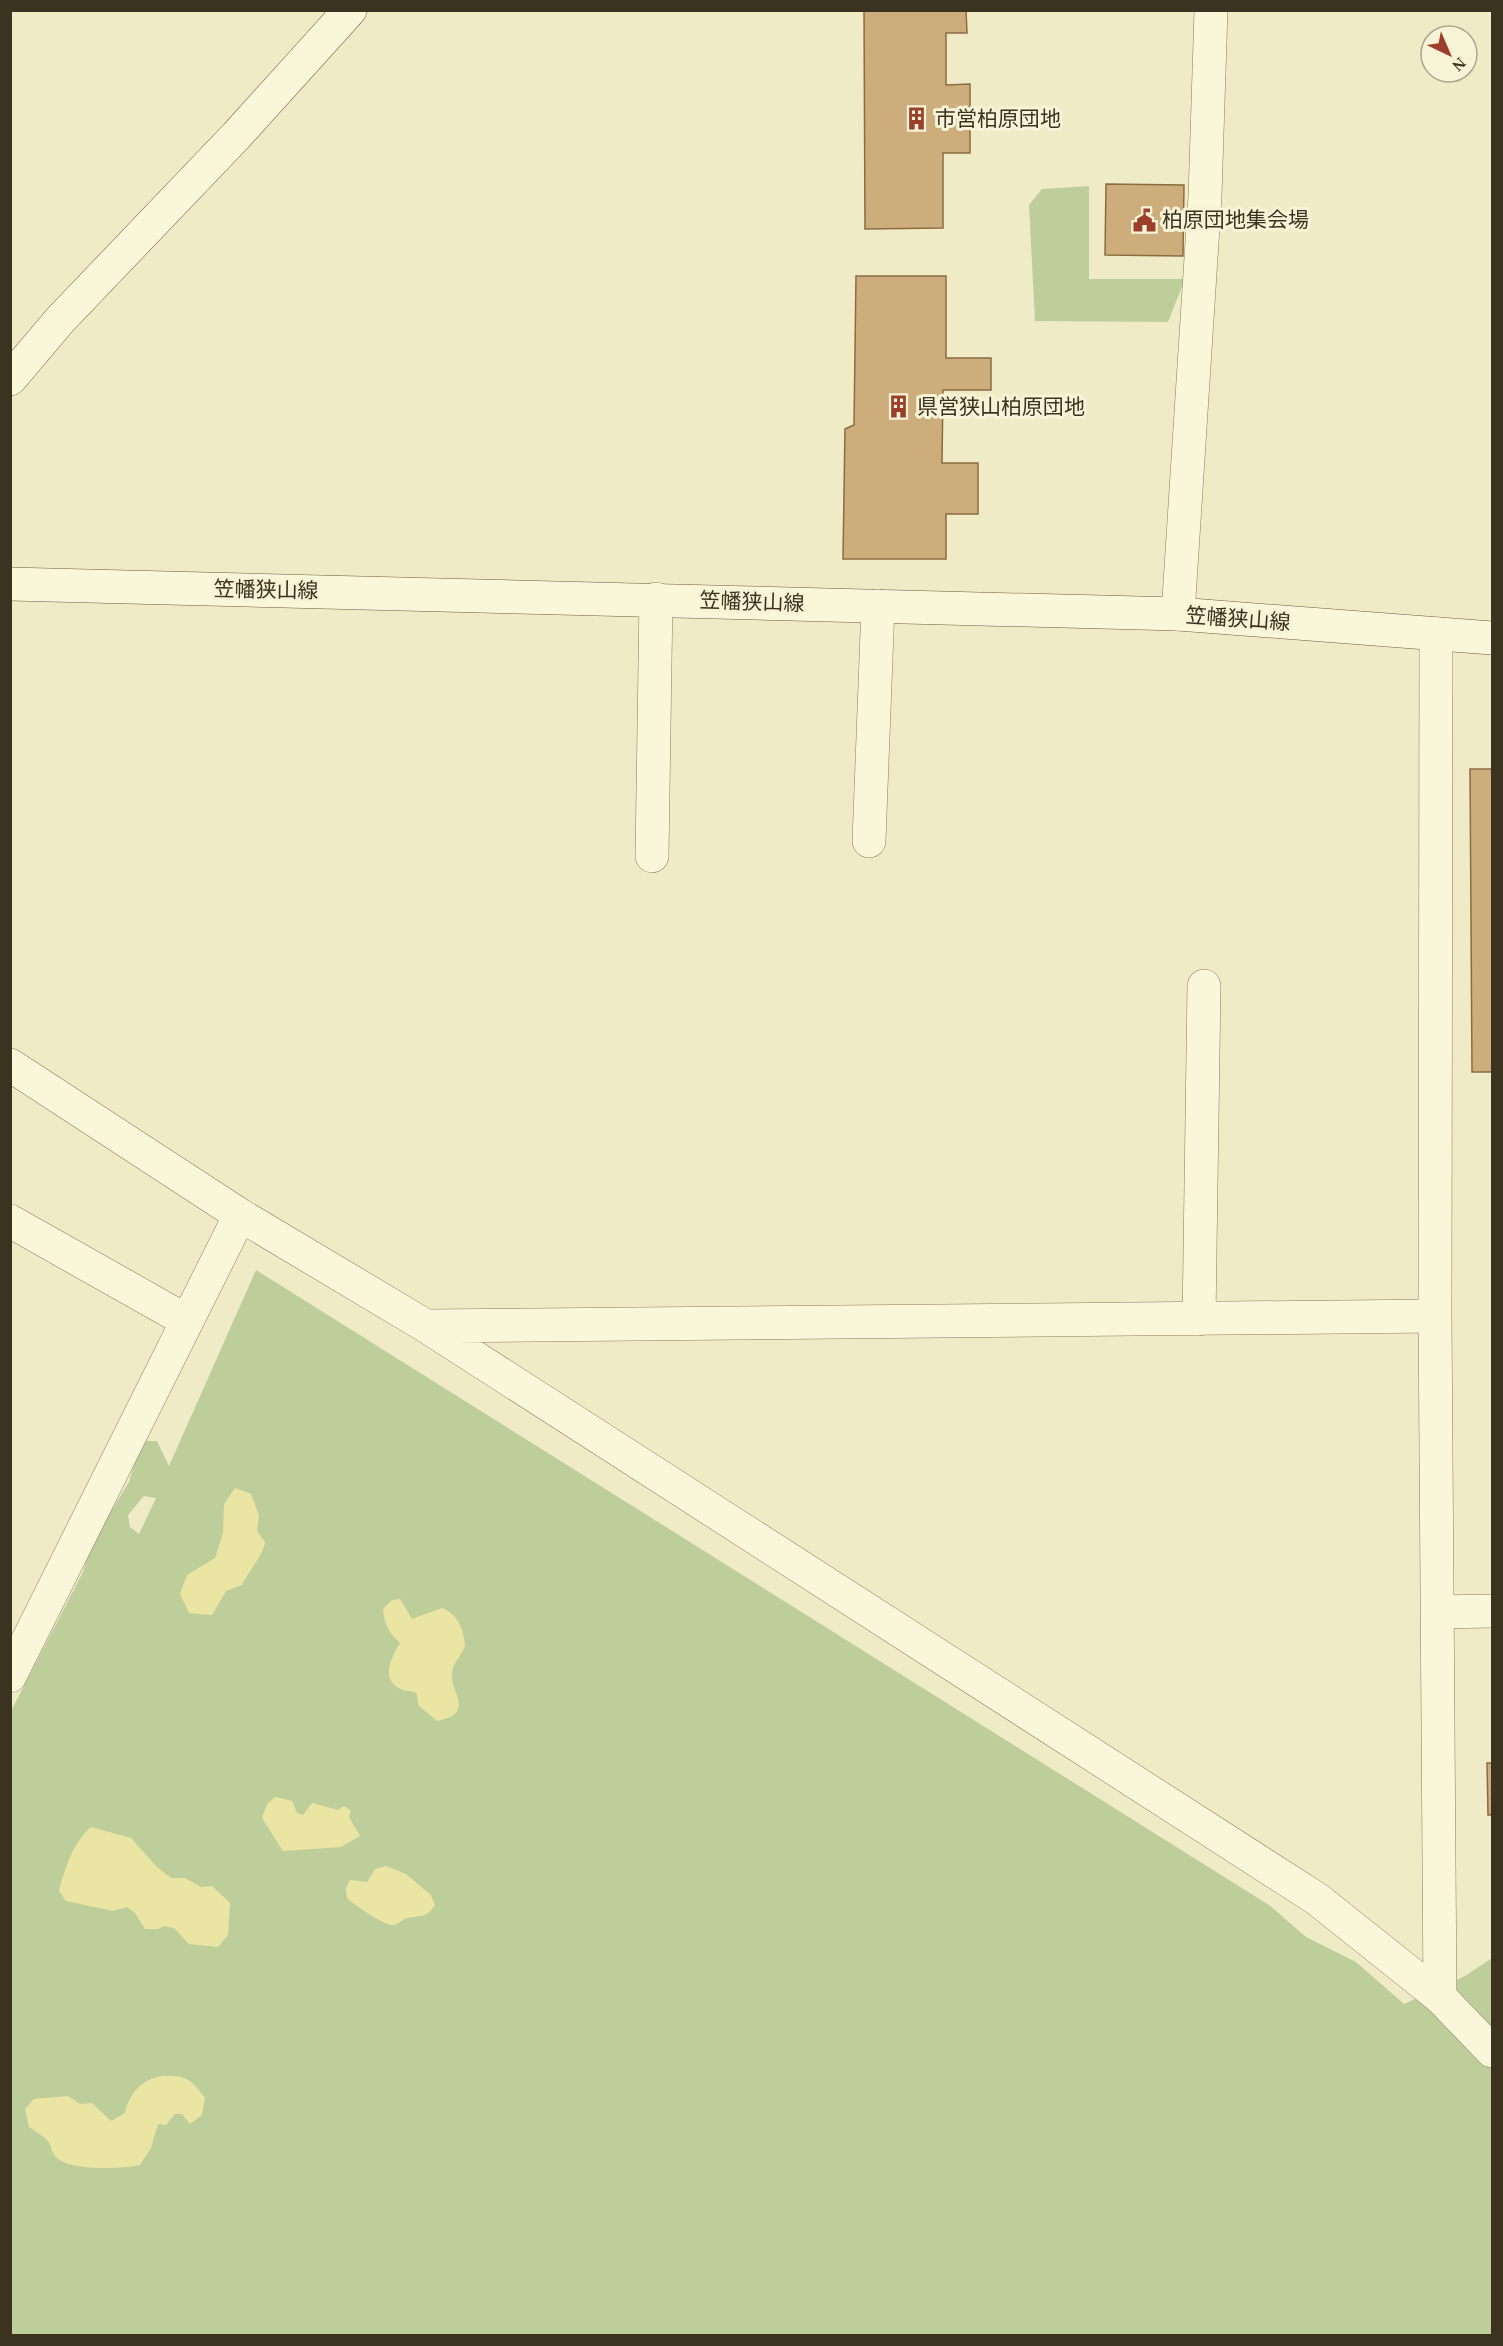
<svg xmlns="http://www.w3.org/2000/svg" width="1503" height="2346" font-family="'Times New Roman','Noto Sans JP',serif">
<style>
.green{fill:#bece9a;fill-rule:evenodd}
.sand{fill:#ebe5a3}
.building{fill:#cead7c;stroke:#8b6c41;stroke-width:1.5}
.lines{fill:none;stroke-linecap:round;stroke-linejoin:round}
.street-casing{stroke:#8b7e5b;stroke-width:34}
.secondary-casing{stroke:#6d5f3e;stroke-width:34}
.street{stroke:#f9f6da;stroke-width:33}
.secondary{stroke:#f9f6da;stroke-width:33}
.labels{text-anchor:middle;stroke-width:6;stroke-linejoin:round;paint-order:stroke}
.poi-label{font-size:21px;fill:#3b321f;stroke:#f6f3d6;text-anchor:start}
.street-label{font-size:21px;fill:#3b321f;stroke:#f6f3d6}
</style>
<rect width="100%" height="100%" fill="#efebc6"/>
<path class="green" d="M1089 186V279H1185L1168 322 1035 321 1029 205 1042 189Z
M256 1270 1269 1905 1306 1937 1356 1962 1404 2004 1465 1976 1492 1958V2335L11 2336V1711L83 1572 91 1544 129 1482 141 1441H157L169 1466ZM144 1496 156 1498 139 1534 130 1527 128 1515Z"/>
<path class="sand" d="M235 1488 251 1494 259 1516 257 1531 265 1542C262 1558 249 1570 242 1585L226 1591 212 1615 189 1613 180 1594 187 1575 215 1558 223 1533 224 1504Z
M400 1599 412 1619 442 1608C458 1614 464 1630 465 1646 462 1655 453 1663 452 1672 449 1692 477 1713 437 1721L418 1705 417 1694C412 1690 409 1692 403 1690 379 1680 391 1659 400 1643 389 1633 384 1624 383 1609L392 1600Z
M275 1797 292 1801 297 1813 303 1815 312 1803 338 1810 344 1806 351 1811 349 1817 360 1836 341 1847 283 1851 262 1818 267 1804Z
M91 1827 131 1838 156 1866 171 1878H185L201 1887 212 1886 230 1903 228 1935 218 1947 189 1944 174 1928 164 1926 158 1929H145L135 1913 127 1907 113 1911 66 1901 59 1891C65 1867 73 1843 91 1827Z
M386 1866 406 1874 431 1895 435 1905C426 1919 420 1915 407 1918 403 1919 399 1923 395 1925 386 1927 354 1905 347 1898L346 1888 350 1880 367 1882 375 1869Z
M162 2076C186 2075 191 2079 205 2098L202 2115 190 2124 182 2114H175L166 2125 158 2124 151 2148 140 2165C121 2169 71 2171 57 2158 51 2153 52 2146 48 2141 44 2136 34 2131 29 2127L25 2109 34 2099 68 2096 80 2104 92 2103 111 2121 125 2113C130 2092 141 2080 162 2076Z"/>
<path class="building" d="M864 10H966L967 33H946V85L970 84V153H943V228L865 229Z
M1106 184 1184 185 1183 256 1105 255Z
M856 276H946V358H991V390H943L942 463H978V514H946V559H843L845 429 854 425Z
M1470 769H1492V1072H1472Z
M1487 1763H1492V1815H1488Z"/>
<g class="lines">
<defs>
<path id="street" d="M1178 614 1205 196 1211 10
M1436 634 1435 1316 1440 1997
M869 841 878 606
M652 856 656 599
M10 1065 240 1215 426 1326 1317 1899 1440 1997 1492 2051
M10 1221 187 1321
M1199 1319 1204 986
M426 1326 1435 1316
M1437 1612 1492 1611
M10 1676 240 1215"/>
<path id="secondary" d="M10 379 60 320 236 136 350 10
M10 584 1178 614 1492 638"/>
</defs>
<use href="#street" class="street-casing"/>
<use href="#secondary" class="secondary-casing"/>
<use href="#street" class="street"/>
<use href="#secondary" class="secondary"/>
</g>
<defs>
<symbol id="building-bare" viewBox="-9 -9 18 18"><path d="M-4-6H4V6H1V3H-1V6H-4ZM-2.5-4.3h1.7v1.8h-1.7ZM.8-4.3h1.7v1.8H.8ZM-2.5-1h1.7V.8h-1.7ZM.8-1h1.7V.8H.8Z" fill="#9b3f2a" stroke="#f6f3d6" stroke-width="2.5" paint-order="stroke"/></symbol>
<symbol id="civic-bare" viewBox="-9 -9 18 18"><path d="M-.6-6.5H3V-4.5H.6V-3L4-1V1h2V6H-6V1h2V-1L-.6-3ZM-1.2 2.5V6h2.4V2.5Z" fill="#9b3f2a" stroke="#f6f3d6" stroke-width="2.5" paint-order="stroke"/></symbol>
</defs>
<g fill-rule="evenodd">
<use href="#building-bare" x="900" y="102" width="33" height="33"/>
<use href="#civic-bare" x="1128" y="204" width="33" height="33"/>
<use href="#building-bare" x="882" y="390" width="33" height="33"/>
</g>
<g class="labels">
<g class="poi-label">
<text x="935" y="126">市営柏原団地</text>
<text x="1162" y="227">柏原団地集会場</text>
<text x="917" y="414">県営狭山柏原団地</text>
</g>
<g class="street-label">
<text transform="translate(266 590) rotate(1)" y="7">笠幡狭山線</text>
<text transform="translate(752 602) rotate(2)" y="7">笠幡狭山線</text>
<text transform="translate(1238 619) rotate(4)" y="7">笠幡狭山線</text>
</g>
</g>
<rect width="1503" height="2346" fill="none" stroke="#3b321f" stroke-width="24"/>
<g transform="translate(1449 54) rotate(136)"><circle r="28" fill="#f6f3d6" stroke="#aba68d" stroke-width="1.5"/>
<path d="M0-4.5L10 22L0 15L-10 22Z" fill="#9b3f2a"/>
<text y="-9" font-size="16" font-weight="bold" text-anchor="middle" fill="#3b321f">N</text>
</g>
</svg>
